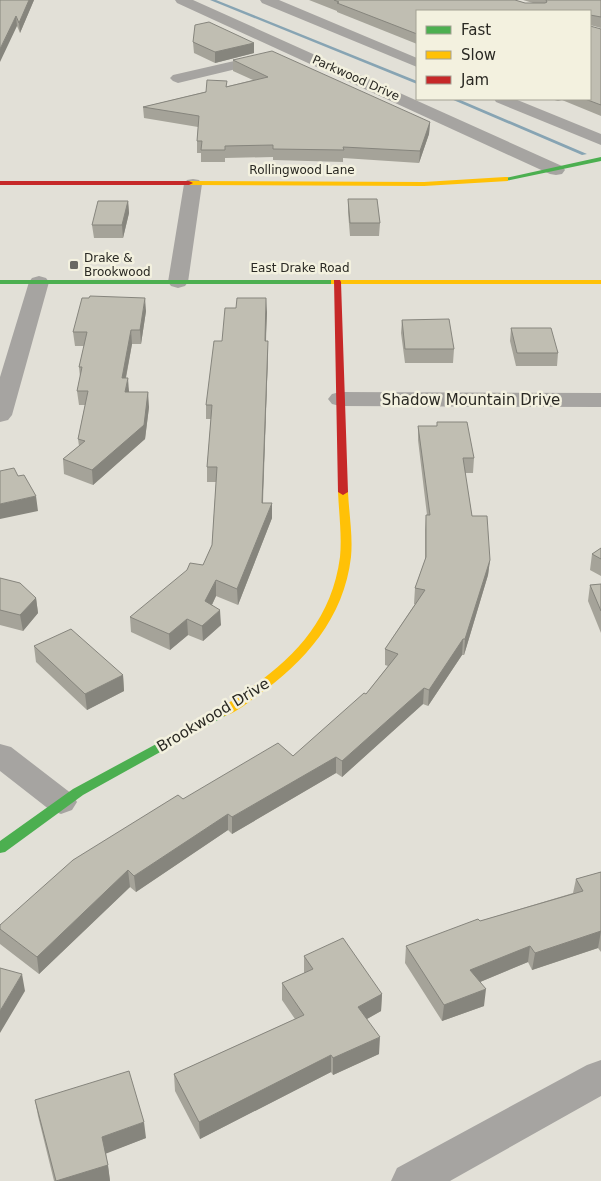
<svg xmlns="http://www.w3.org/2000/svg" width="601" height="1181" font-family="'DejaVu Sans',sans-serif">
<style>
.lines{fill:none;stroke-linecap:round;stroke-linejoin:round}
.stream{fill:#87a4b3;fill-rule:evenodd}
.street{fill:#a6a4a1;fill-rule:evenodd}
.fast{fill:#4caf50;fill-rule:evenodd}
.slow{fill:#ffc107;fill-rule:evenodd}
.jam{fill:#c62828;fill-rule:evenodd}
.wall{fill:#a5a399}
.shaded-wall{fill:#86857d}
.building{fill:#c0beb2;stroke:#86857d}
.poi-dot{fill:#6a6962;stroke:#f3f1df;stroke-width:2}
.labels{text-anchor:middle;stroke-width:5;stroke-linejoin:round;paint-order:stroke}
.far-street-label{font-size:12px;fill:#2a2923;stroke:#f3f1df}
.far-poi-label{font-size:12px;fill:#2a2923;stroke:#f3f1df;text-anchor:start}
.street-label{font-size:15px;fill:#2a2923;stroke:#f3f1df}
</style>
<rect width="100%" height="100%" fill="#e2e0d7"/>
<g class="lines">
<path class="stream" d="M210 0H216L417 81V84Z
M451 99H458L587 154 582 155Z"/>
<path class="street" d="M175 0H193L562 166 565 170 562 174 556 175 550 174 177 3Z
M260 0H279L417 58V67L262 3Z
M269 53 274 54 276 57 274 60 178 83 173 81 170 78 173 75Z
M494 99H515L601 134V145L496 102Z
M193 179 199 180 202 184 188 282 185 286 178 288 171 286 168 282 184 184 187 180Z
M39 276 46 278 49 282 12 415 8 420 0 422V377L29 282 32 278Z
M340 392 601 393V407L340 406 332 404 328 399 332 394Z
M0 744 11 747 72 794 77 802 72 810 61 814 50 810 0 771Z
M601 1060V1096L450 1181H391L397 1168 587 1065Z"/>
<path class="fast" d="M601 157V161L505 181 501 179Z
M0 280H334L338 282 334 284H0Z
M221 709 225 710 227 713 225 716 83 795 5 852 0 853V841L73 789Z"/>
<path class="slow" d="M505 177H508V181L424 186 189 185 185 183 189 181 424 182Z
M331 280H601V284H331Z
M343 489 348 492C349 514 353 536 351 557 344 618 305 662 257 696 247 703 229 719 217 716L215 713 217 710C277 673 330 633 340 557 342 536 339 514 338 492Z"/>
<path class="jam" d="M0 181H189L193 183 189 185H0Z
M334 280H340L341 282 348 492 343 495 338 492Z"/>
</g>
<path class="wall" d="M0 0H34L20 33 17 26Z
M309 0H515L525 3H533L523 0H601V28L590 25 417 11V44L337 12V11Z
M601 29V116L562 100 558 101 551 99H590Z
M193 42 254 43V53L215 63 194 53Z
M233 60 430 122 429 134 419 163 343 158V162L273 160V157L225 158V162H201V153H197V141L198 127 144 118 143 107 253 80 233 71Z
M348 199 380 223 379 236H350L348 212Z
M128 201 129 213 123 238H94L92 225Z
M89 298 146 311 141 344H132L126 378 129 392 149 407 145 439 93 485 64 474 63 459 79 446 78 439 85 405H79L77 391 80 377 79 367 84 346H75L73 332Z
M267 312 266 341 268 354 263 503 272 518 238 605 216 596 212 605 221 625 203 641 188 635 170 650 131 632 130 617 203 565 212 545 216 482H207V467L211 419H206V405L222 341Z
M402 320 454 349 453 363H405L401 333Z
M511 328 558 353 557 366H516L510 341Z
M437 422 474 458 473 473H465L472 516 490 560 488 575 464 655H462L428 706 423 704 342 777 336 773 232 834 228 830 136 892 130 887 39 974 0 944V925L183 799 293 756 366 694 388 666 385 665V649L415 604H414L415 588 425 560V530L426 515H427L418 440V426H437Z
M601 548V576L590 570 592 554Z
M0 578 36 598 38 613 23 631 0 625Z
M601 584V633L588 601 590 585Z
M34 646 123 675 124 691 87 710 36 662Z
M601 872V952L598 948 532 970 528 962 480 982 484 1006 442 1021 405 963 406 946 480 921 573 893 576 879Z
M304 956 382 994 381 1011 367 1019 379 1054 333 1075 331 1072 200 1139 175 1091 174 1074 295 1019 282 1000V983L304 973Z
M35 1100 146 1138 106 1153 110 1181H54L38 1116Z"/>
<path class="shaded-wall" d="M29 0H34L20 33 19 23Z
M16 16 17 26 0 62V49Z
M254 43V53L215 63V52Z
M430 122 429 134 419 163 420 151Z
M128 201 129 213 123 238 122 225Z
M145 298 146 311 141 344 140 330Z
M266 298 267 312 265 354V341Z
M131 330 132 344 123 392 122 378Z
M268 341V354L262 518V503Z
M128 378 129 392 126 407 125 392Z
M148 392 149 407 145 439 93 485 92 470Z
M36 496 38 511 0 519V504Z
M272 503V518L238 605 237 589Z
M490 560 488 575 464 655 465 639Z
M216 580V596L206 617 205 601Z
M36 598 38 613 23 631 20 615Z
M220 610 221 625 203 641 202 626Z
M187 619 188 635 170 650 169 634Z
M463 639 462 655 428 706 429 690Z
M123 675 124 691 87 710 85 694Z
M424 688 423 704 342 777V761Z
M336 757V773L232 834V817Z
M228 814V830L136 892 134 876Z
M128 870 130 887 39 974 37 957Z
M601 931 598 948 532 970 535 953Z
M530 946 528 962 468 987 470 970Z
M22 974 25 991 0 1033V1011Z
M486 989 484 1006 442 1021 444 1005Z
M382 994 381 1011 358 1024V1007Z
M380 1037 379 1054 333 1075V1058Z
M331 1055V1072L200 1139 199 1122Z
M144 1122 146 1138 105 1154 102 1137Z
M108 1165 110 1181H56Z"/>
<path class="building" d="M0 0H29L19 23 16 16 0 49Z
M334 0H515L525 3H545L547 2 546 0H601V17L590 15V21V11H417V34L337 3 339 2Z
M209 22 254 43 215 52 193 42 195 25Z
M590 26 601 29V105L585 99H590Z
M272 51 430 122 420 151 343 147 344 150 273 149V145L225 146V150H201L202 141H197L199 116 143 107 206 92 207 80 227 81 226 87 268 77 233 60Z
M348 199H377L380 223H350Z
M98 201H128L122 225H92Z
M90 296 145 298 140 330H131L122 378H128L125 392H148L144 425 92 470 63 459 85 441 78 439 88 391H77L82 367H79L87 332H73L82 298H89Z
M237 298H266L265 341H268L262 503H272L237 589 216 580 205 601 220 610 202 626 187 619 169 634 130 617 187 570 190 563 203 565 212 545 217 467H207L212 405H206L214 341H222L225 308H236Z
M449 319 454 349H405L402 320Z
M511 328H551L558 353H517Z
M437 422H467L474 458H463L472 516H487L490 560 465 639H463L429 690 424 688 342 761 336 757 232 817 228 814 134 876 128 870 37 957 0 929V925L73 860 178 795 183 799 278 743 293 756 364 693 366 694 398 654 385 649 425 590 415 588 426 557V515H430L418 426H437Z
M14 468 18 476 24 475 36 496 0 504V471Z
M601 548V559L592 554Z
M0 578 20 583 36 598 20 615 0 610Z
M601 584V611L590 585Z
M71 629 123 675 85 694 34 646Z
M601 872V931L535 953 530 946 470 970 486 989 444 1005 406 946 478 919 480 921 583 891 576 879Z
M343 938 382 994 358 1007 380 1037 333 1058 331 1055 199 1122 174 1074 304 1015 282 983 313 969 304 956Z
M0 968 22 974 0 1011Z
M129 1071 144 1122 102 1137 108 1165 56 1181 35 1100Z"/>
<rect class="poi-dot" x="69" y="260" width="10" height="10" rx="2.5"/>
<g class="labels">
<g class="far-street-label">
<text transform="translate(356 78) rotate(24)" y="4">Parkwood Drive</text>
<text x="302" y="174">Rollingwood Lane</text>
<text x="300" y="272">East Drake Road</text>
</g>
<g class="far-poi-label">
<text x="84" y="262">Drake &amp;<tspan x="84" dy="14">Brookwood</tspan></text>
</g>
<g class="street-label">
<text x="471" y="405">Shadow Mountain Drive</text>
<text transform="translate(213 715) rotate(-31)" y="5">Brookwood Drive</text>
</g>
</g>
<rect x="416" y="10" width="175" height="90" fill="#f3f1df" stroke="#a3a194"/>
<rect x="426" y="26" width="25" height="8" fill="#4caf50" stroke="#a3a194"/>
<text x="461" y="35" font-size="15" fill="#2a2923">Fast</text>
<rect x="426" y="51" width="25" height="8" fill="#ffc107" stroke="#a3a194"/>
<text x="461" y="60" font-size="15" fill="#2a2923">Slow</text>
<rect x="426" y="76" width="25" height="8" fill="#c62828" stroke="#a3a194"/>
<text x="461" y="85" font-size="15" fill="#2a2923">Jam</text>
</svg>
